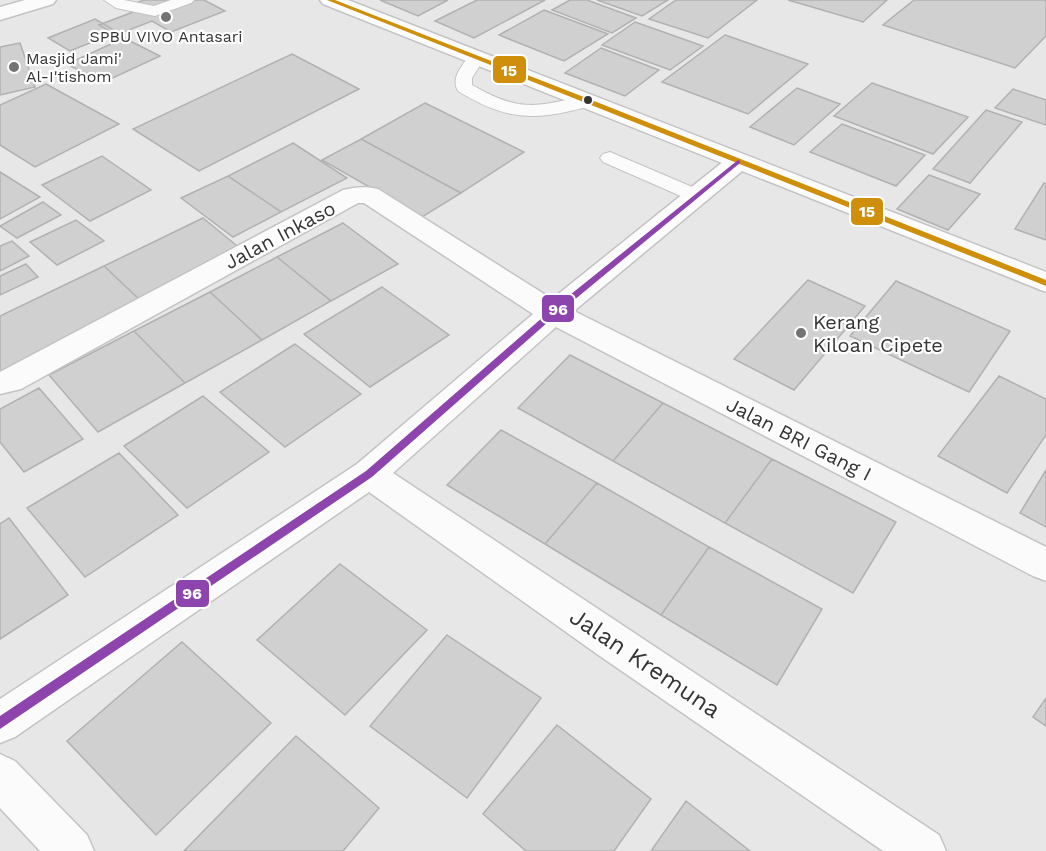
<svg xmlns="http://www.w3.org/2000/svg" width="1046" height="851" font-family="'Work Sans',sans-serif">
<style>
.building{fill:#d1d0d1;stroke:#b2b1b2;stroke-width:1.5}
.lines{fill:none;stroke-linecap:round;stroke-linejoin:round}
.service-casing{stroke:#c4c3c4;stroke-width:2}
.minor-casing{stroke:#c4c3c4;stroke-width:3}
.secondary-casing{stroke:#c4c3c4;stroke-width:3}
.primary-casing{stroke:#c4c3c4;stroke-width:3}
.service{fill:#fcfbfc;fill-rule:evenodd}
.minor{fill:#fcfbfc;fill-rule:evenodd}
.secondary{fill:#fcfbfc;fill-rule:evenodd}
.primary{fill:#fcfbfc;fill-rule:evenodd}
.bus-1-casing{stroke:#fff;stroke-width:5}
.bus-2-casing{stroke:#fff;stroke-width:5}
.bus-1{fill:#d08f0b;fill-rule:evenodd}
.bus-2{fill:#8e44ad;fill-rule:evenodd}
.poi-dot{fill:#747374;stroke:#fff;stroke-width:2}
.bus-dot{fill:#363435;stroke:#fff;stroke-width:2}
.labels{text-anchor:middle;stroke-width:4.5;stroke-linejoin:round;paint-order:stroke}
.far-poi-label{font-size:16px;fill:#363435;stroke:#fff}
.street-label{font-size:20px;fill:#363435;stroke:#fff}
.poi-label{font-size:20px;fill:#363435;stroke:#fff;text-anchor:start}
.near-street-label{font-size:24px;fill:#363435;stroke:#fff}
.line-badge{stroke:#fff;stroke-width:2}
.badge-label{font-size:16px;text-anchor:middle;font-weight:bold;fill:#fff}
</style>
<rect width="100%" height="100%" fill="#e8e7e8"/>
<path class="building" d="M144 0H204L225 11 171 32 152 21 116 35 99 25 133 12 125 7Z
M380 0H448L418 16Z
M477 0H545L474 38 435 21Z
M570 0H587L636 18 612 33 552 10Z
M597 0H668L642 16Z
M676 0H757L708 38 649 19Z
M788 0H887L863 22Z
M914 0H1046V36L1015 68 883 25Z
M544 10 608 34 564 61 499 35Z
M95 19 117 32 70 51 48 38Z
M635 22 703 46 670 70 602 45Z
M725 35 808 64 748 114 662 82Z
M124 38 160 56 102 83 67 64Z
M20 43 35 87 0 95V47Z
M601 48 659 70 625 96 565 73Z
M292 54 359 89 199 171 133 129Z
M872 83 968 117 933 154 834 116Z
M46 84 119 124 35 167 0 145V105Z
M797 88 840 104 794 145 750 127Z
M1013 89 1046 100V125L995 108Z
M425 103 524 152 461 193 361 139Z
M986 110 1022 122 970 183 933 169Z
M842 124 925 155 896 186 810 152Z
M361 139 461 193 422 217 322 160Z
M293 143 347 178 281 212 228 176Z
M102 156 151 190 90 221 42 185Z
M0 172 40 197 0 219Z
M929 175 980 194 948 230 897 209Z
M228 176 281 212 233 237 181 198Z
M1044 183 1046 184V240L1015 229Z
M43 202 61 215 17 238 0 226Z
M203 218 241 249 140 300 104 266Z
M76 220 104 241 57 265 30 242Z
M343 223 398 264 331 301 277 257Z
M12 241 29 256 0 271V246Z
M277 257 331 301 262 340 210 292Z
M26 264 38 277 0 295V276Z
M104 266 140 300 0 372V316Z
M808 280 865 306 794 390 734 359Z
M896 281 1010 331 969 392 850 336Z
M382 287 449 335 370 387 304 334Z
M210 292 262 340 185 383 134 331Z
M134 331 185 383 98 432 49 375Z
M295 344 361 394 285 447 220 392Z
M570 355 663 403 613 461 518 408Z
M999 376 1046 399V435L1007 493 938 456Z
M39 388 83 439 24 472 0 442V409Z
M203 396 269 452 187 508 124 446Z
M663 403 772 459 725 523 613 461Z
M501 430 597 483 545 544 447 485Z
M119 453 178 515 85 577 27 508Z
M772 459 896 522 853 593 725 523Z
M1046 470V527L1020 513Z
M597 483 709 547 661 615 545 544Z
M9 518 68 595 0 639V524Z
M709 547 822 609 777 685 661 615Z
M340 564 427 630 345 715 257 640Z
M447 635 541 698 467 798 370 726Z
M182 642 271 723 156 835 67 741Z
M1046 698V726L1033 717Z
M557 725 651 799 614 851H526L483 814Z
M296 736 379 808 343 851H184Z
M686 801 750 851H651Z"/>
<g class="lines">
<defs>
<path id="service" d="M104 0H124L154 6 171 0H194L191 3 155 16 116 8Z
M477 52 485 57 472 78V85C521 113 536 107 587 95L593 96 596 100C591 107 579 109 570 111 525 122 497 115 458 91 450 77 463 65 471 53Z
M610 152 704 192 707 196 704 200H690L603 162 600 158 603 154Z"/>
<path id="minor" d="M738 155 747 157 750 162 747 167 574 311 1046 547V581L1033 576 556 327 393 473 939 835 946 851H883L597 654 369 492 15 737 0 743V699L357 464 533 314 364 203H358L21 389 0 394V372L343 190C355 187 366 186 378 189L552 299 729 157Z
M0 754 15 761 87 835 94 851H40L0 808Z"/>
<path id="secondary" d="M320 0H348L1046 272V292L323 4Z"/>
<path id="primary" d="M25 0H56L53 4 0 20V7Z"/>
</defs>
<use href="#service" class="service-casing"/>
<use href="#minor" class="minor-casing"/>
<use href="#secondary" class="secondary-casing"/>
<use href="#primary" class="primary-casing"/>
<use href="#service" class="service"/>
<use href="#minor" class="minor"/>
<use href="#secondary" class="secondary"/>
<use href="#primary" class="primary"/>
<defs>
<path id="bus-1" d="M327 0H335L589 99 1046 280V286Z"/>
<path id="bus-2" d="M738 160 740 161V163L556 315 372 477 0 729V716L366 471 550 311Z"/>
</defs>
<use href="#bus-1" class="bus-1-casing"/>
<use href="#bus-2" class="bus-2-casing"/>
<use href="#bus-1" class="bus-1"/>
<use href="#bus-2" class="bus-2"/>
</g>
<g class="poi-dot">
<circle cx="166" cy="17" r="6"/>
<circle cx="14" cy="67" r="6"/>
<circle cx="801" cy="333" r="6"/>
</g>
<circle class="bus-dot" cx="588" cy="100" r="5"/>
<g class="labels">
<g class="far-poi-label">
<text x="166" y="42">SPBU VIVO Antasari</text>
<text x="26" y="64" text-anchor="start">Masjid Jami'<tspan x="26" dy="18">Al-I'tishom</tspan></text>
</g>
<g class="street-label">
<text transform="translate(280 235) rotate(-28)" y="7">Jalan Inkaso</text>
<text transform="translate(799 439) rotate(27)" y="7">Jalan BRI Gang I</text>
</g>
<g class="poi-label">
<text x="813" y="329">Kerang<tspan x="813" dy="23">Kiloan Cipete</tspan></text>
</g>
<g class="near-street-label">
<text transform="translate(645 663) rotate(34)" y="8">Jalan Kremuna</text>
</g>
</g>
<g class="line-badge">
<rect x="492" y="55" width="35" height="29" rx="6" fill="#d08f0b"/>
<rect x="850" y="197" width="34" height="29" rx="6" fill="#d08f0b"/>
<rect x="541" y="294" width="34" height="29" rx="6" fill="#8e44ad"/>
<rect x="175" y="579" width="35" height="29" rx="6" fill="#8e44ad"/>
</g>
<g class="badge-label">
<text x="509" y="76">15</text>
<text x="867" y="217">15</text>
<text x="558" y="315">96</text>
<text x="192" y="599">96</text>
</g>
</svg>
